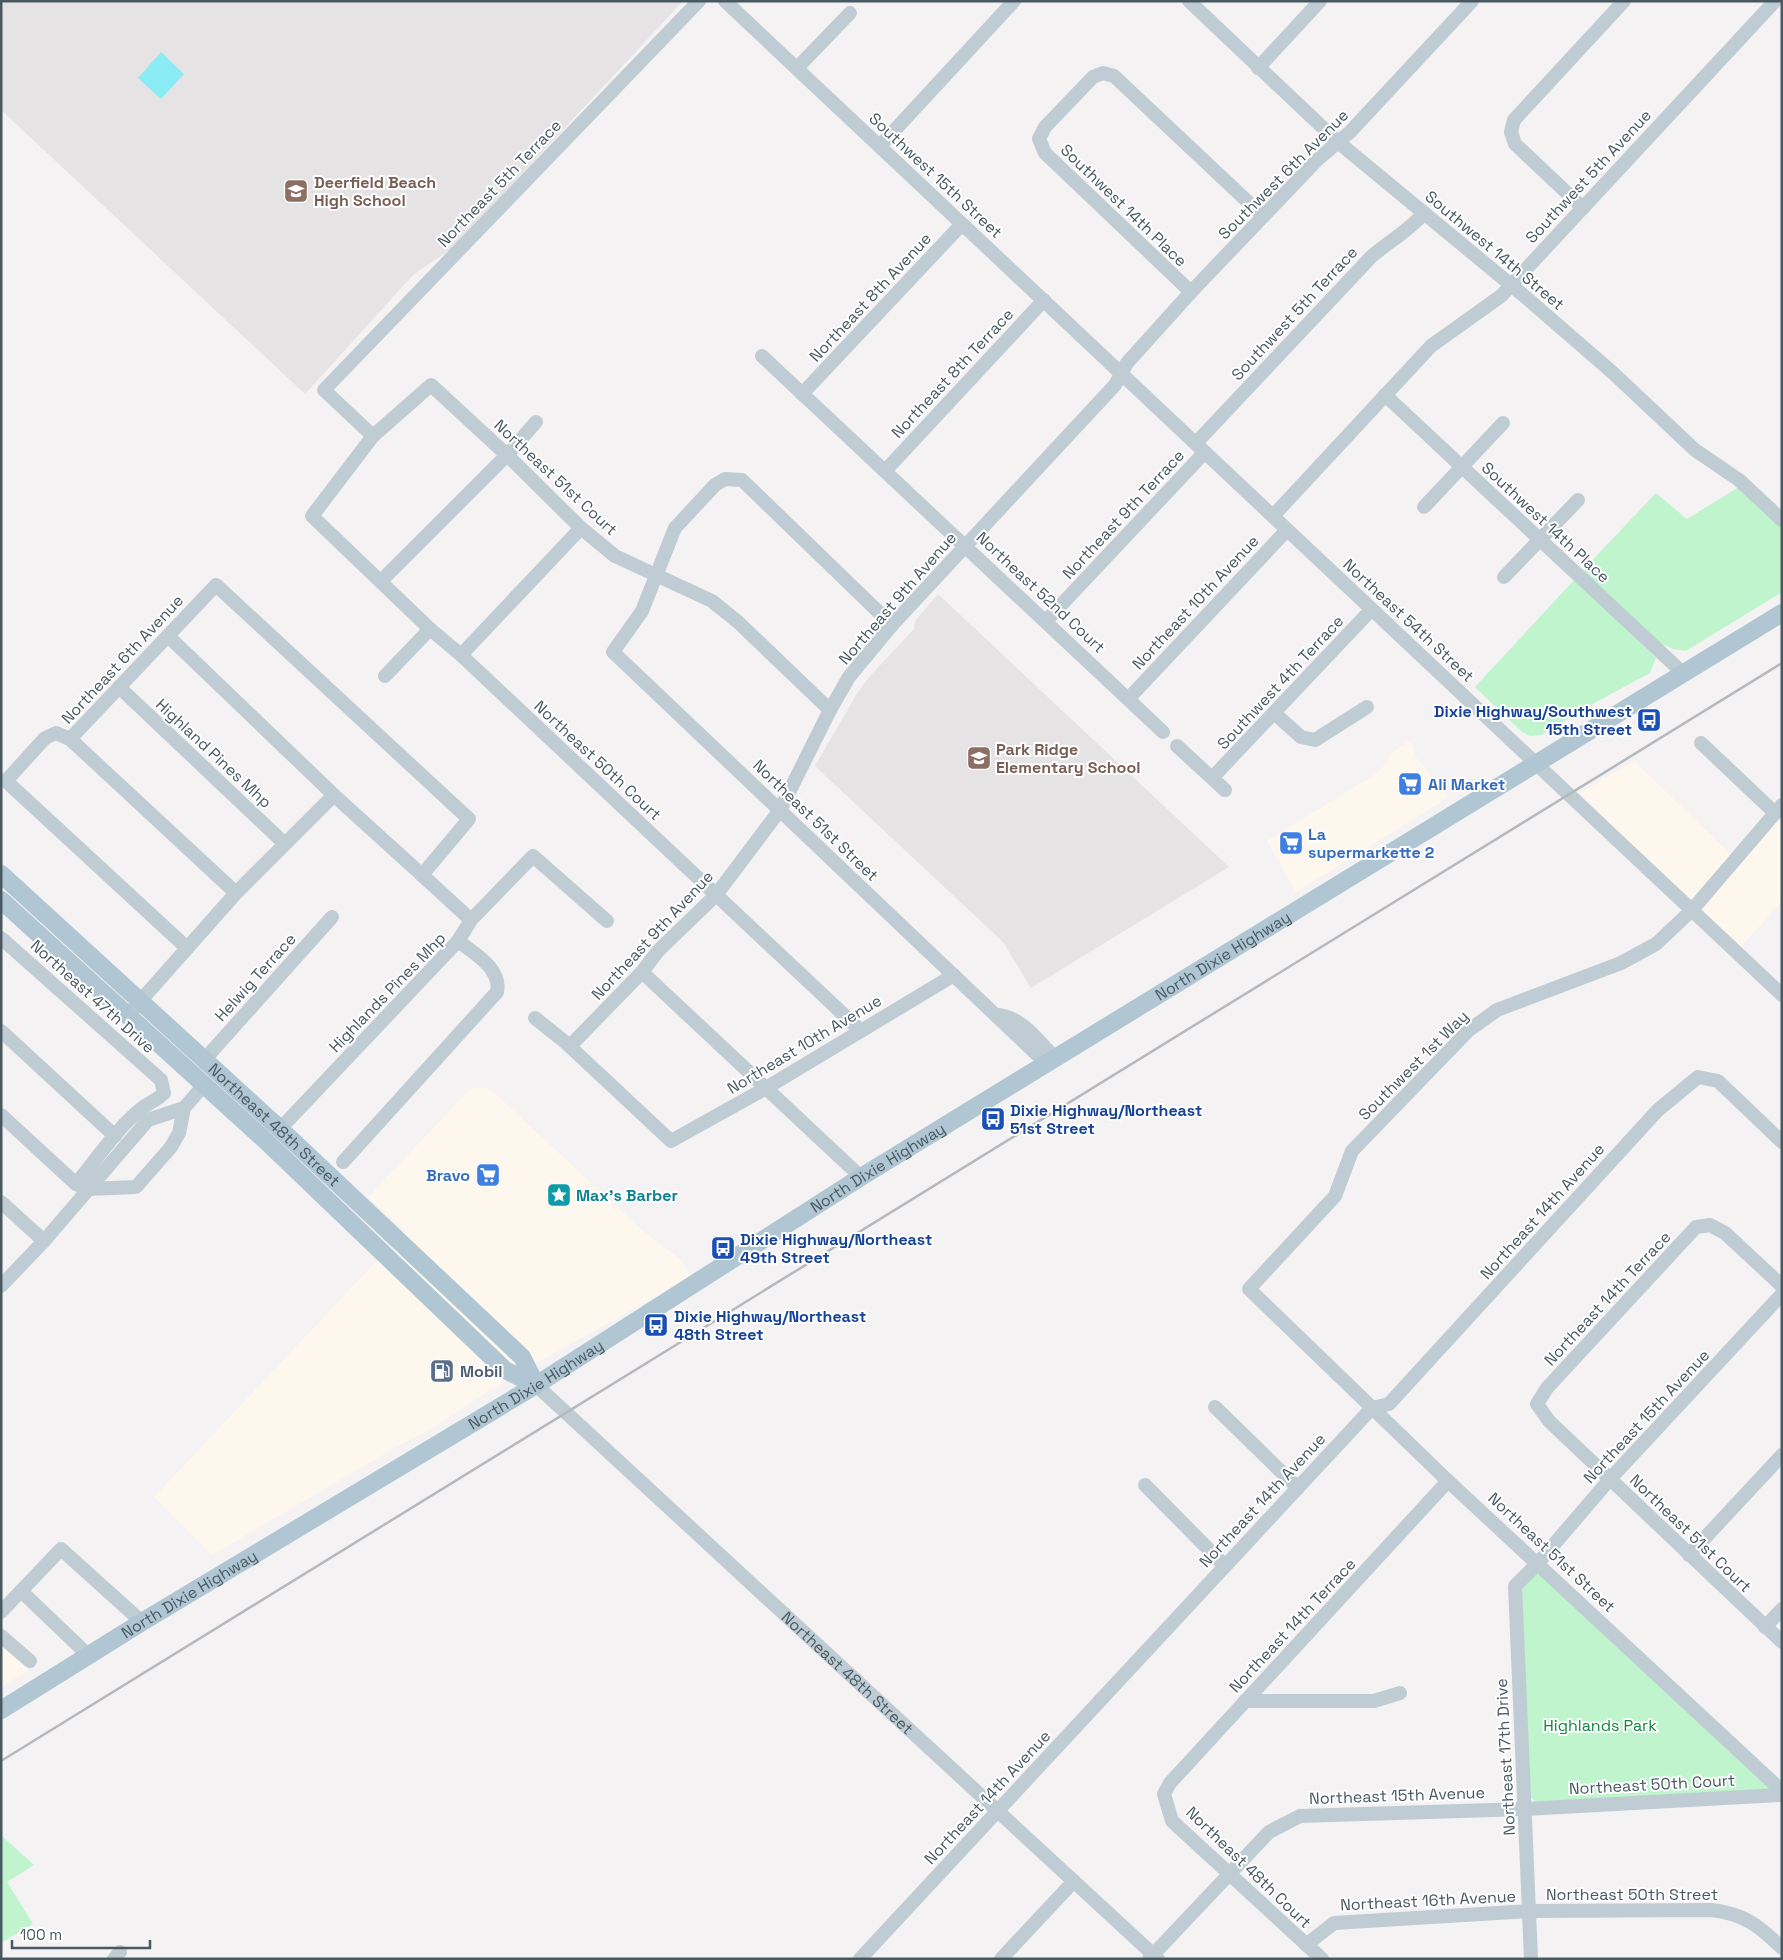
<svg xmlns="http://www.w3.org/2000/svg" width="1783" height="1960" font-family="'Space Grotesk',sans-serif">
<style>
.commercial{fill:#fef7ed}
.education{fill:#e6e3e5}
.green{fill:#bff4cd}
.water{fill:#89ecf4}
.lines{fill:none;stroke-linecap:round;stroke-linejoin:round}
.minor{stroke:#bfccd3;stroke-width:14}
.major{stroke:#b0c6d3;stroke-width:18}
.rail{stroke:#b4b9bd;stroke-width:2.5}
.labels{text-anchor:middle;stroke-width:4;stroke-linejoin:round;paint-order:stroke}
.street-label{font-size:16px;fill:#485962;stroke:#fff}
.education-label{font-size:16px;font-weight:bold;fill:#785e54;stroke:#fff;text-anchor:start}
.transit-label{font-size:16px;font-weight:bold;fill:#164399;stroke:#fff;text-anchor:start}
.shop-label{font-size:16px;font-weight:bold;fill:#366cbe;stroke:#fff;text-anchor:start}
.culture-label{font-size:16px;font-weight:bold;fill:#0d838f;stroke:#fff;text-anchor:start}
.service-label{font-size:16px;font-weight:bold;fill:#4e5e75;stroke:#fff;text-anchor:start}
.park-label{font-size:16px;fill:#0f873c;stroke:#fff}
</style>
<rect width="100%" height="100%" fill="#f5f2f3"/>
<path class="commercial" d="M1408 742 1414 746V755L1449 797 1296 892 1267 841 1380 771 1394 751Z
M1634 761 1738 861 1782 809V901L1739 949 1630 844 1580 793Z
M482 1087 491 1090 642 1230 680 1259 692 1276 496 1386 425 1433 403 1443 212 1555 154 1497 405 1231 368 1197 470 1089Z
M3 1647 29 1670 1 1687V1649Z"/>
<path class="education" d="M1 1H683L454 247 414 274 305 394 1 110Z
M938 594 1229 867 1031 988 1003 942 815 766 856 695 869 677 914 629 915 621Z"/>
<path class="green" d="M1739 487 1782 528V592L1686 651 1673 649 1658 642 1581 572 1656 493 1687 519Z
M1575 579 1656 658 1650 673 1596 702 1541 735 1530 736 1522 732 1475 687Z
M1533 1573 1545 1575 1772 1791 1536 1802 1528 1795 1521 1594 1526 1580Z
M1 1835 34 1865 7 1882 33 1924 1 1943Z"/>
<path class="water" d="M161 52 184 74 161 99 138 78Z"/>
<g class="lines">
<g class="minor">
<path d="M725 1 1782 995"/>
<path d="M1189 1 1338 142 1522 294 1612 372 1695 450 1739 480 1782 520"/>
<path d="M797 68 850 13"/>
<path d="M1258 68 1320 1"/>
<path d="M880 146 1014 1"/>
<path d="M1583 208 1515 144 1511 132 1514 120 1624 1"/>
<path d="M1191 292 1045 153 1039 139 1045 127 1093 77 1103 73 1114 76 1263 216"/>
<path d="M762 356 1163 732"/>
<path d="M802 394 962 224"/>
<path d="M1385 395 1683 673"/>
<path d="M373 436 324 390 699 1"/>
<path d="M1196 443 1371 257C1389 241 1409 231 1424 213"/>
<path d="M885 471 1044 300"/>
<path d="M1424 507 1503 423"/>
<path d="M1273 516 1431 346 1501 296 1775 1"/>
<path d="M1504 577 1578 500"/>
<path d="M381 581 507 455 536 422"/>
<path d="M1046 621 1205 452"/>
<path d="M892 625 742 480 725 479 715 485 675 528 642 611 613 652 1047 1064"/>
<path d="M168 636 337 798 422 875"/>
<path d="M461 655 581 528"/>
<path d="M385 676 430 629"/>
<path d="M119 687 285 844"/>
<path d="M1129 698 1287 530"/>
<path d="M830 710 738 622 712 601 615 556 581 528 507 455 431 385 373 436 312 516 430 629 461 655 860 1030"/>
<path d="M1274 713 1301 737 1315 740 1367 707"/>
<path d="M70 739 236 893"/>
<path d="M1701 743 1775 813"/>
<path d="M1177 746 1225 790"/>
<path d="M1213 777 1371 610"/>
<path d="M1782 805 1692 910 1656 944 1621 963 1497 1010 1469 1030 1352 1151 1335 1196 1249 1289 1448 1481 1782 1791"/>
<path d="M1 938 161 1080 164 1093C157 1100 149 1103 141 1109 116 1129 97 1159 76 1184"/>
<path d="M187 948 6 781 45 738 56 733 70 739 216 585 469 819 422 875 471 920"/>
<path d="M642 972 861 1177"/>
<path d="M128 1015 236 893 334 795"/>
<path d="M998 1015C1022 1017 1039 1042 1055 1058"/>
<path d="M535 1018 565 1042 671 1141 766 1088 954 975"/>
<path d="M1 1031 115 1136"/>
<path d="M570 1046 642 972 658 951 716 895 780 810 830 710 849 677 892 625 1115 385 1127 363 1191 292 1317 160 1350 132 1472 1"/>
<path d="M204 1060 332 917"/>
<path d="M1 1115 76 1184 88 1189 136 1187 171 1147 179 1133 184 1108 204 1085"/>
<path d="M280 1129 458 941 471 920 533 856 607 921"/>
<path d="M343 1162 497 992C502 969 474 953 458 941"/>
<path d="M1 1202 44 1241"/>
<path d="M1 1286 44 1241 148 1120 184 1108"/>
<path d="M1782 1286 1725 1233 1710 1225 1696 1227 1547 1388 1537 1404 1549 1421 1782 1642"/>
<path id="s1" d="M536 1385 1158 1959"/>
<path d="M1215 1407 1298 1488"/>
<path d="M1145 1485 1224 1565"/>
<path d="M1689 1555 1782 1455"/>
<path d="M21 1591 88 1655"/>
<path d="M1 1612 61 1549 142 1622"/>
<path d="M1765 1627 1782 1609"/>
<path d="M1 1636 30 1661"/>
<path d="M1245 1701H1374L1400 1693"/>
<path d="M1306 1945 1334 1923 1530 1911 1712 1910C1745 1914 1759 1926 1782 1948"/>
<path d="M114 1959 120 1952"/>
<path d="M860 1959 1372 1408 1389 1404 1658 1110 1698 1077 1718 1081 1782 1142"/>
<path d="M1001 1959 1074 1881"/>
<path d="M1149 1959 1269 1832 1300 1816 1525 1809 1782 1795"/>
<path d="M1322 1959 1172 1821 1164 1794 1170 1783 1448 1481"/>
<path d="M1531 1959 1515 1586 1538 1563 1610 1479 1782 1294"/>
</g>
<g class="major">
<path id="s2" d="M1 874 280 1129 522 1357 536 1385"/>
<path d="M1 900 267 1142 505 1370 536 1385"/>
<path id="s3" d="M1 1710 142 1622 536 1385 861 1177 1782 613"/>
</g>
<path class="rail" d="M1 1761 1782 663"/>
</g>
<defs>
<symbol id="school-square" viewBox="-11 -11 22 22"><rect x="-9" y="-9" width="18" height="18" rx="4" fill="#8d6e63" stroke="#fff"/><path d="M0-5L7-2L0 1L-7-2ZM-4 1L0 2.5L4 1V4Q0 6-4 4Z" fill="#fff"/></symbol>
<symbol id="bus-square" viewBox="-11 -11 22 22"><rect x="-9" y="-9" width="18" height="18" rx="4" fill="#1a4fb4" stroke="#fff"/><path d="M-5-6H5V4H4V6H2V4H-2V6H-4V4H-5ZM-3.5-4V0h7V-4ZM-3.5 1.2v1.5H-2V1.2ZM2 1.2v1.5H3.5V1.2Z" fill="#fff"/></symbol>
<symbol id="supermarket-square" viewBox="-11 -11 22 22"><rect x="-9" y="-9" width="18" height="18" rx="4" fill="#3f7fe0" stroke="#fff"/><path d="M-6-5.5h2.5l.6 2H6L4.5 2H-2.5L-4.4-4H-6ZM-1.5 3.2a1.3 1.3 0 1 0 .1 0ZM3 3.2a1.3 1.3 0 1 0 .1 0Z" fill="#fff"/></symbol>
<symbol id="sight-square" viewBox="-11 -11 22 22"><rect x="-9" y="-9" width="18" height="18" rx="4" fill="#0f9aa8" stroke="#fff"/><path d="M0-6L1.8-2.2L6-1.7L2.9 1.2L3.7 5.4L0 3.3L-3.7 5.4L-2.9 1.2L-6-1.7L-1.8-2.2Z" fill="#fff"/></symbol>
<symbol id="fuel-square" viewBox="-11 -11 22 22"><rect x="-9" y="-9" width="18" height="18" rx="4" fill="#5c6f8a" stroke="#fff"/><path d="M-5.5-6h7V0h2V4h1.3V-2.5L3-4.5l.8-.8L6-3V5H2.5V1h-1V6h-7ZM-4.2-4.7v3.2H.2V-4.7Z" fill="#fff"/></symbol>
</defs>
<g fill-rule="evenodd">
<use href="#school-square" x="282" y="177" width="28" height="28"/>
<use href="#bus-square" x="1635" y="706" width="28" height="28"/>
<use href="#school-square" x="965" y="744" width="28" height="28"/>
<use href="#supermarket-square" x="1396" y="770" width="28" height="28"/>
<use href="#supermarket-square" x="1277" y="829" width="28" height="28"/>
<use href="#bus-square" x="979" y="1105" width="28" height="28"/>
<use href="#supermarket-square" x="474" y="1161" width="28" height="28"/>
<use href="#sight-square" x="545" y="1181" width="28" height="28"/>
<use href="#bus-square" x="709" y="1234" width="28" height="28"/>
<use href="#bus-square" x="642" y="1311" width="28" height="28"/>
<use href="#fuel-square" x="428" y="1357" width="28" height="28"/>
</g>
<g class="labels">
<g class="street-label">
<text transform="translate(1283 174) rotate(-45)" y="6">Southwest 6th Avenue</text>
<text transform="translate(936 175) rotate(43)" y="6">Southwest 15th Street</text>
<text transform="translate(1588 176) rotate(-47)" y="6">Southwest 5th Avenue</text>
<text transform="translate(499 183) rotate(-46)" y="6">Northeast 5th Terrace</text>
<text transform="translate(1124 205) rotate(44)" y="6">Southwest 14th Place</text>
<text transform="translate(1495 250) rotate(40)" y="6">Southwest 14th Street</text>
<text transform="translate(870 297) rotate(-47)" y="6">Northeast 8th Avenue</text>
<text transform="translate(1294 313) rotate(-47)" y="6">Southwest 5th Terrace</text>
<text transform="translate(952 373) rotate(-47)" y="6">Northeast 8th Terrace</text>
<text transform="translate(556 477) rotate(43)" y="6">Northeast 51st Court</text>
<text transform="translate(1123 514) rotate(-47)" y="6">Northeast 9th Terrace</text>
<text transform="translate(1546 522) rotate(43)" y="6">Southwest 14th Place</text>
<text transform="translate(1041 592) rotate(43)" y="6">Northeast 52nd Court</text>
<text transform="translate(897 598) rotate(-49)" y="6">Northeast 9th Avenue</text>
<text transform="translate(1195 602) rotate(-47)" y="6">Northeast 10th Avenue</text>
<text transform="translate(1409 620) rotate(43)" y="6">Northeast 54th Street</text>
<text transform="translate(122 659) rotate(-47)" y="6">Northeast 6th Avenue</text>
<text transform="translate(1280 682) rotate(-47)" y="6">Southwest 4th Terrace</text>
<text transform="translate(214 753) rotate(43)" y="6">Highland Pines Mhp</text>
<text transform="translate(598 760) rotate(43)" y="6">Northeast 50th Court</text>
<text transform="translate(816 820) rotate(44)" y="6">Northeast 51st Street</text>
<text transform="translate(652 935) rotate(-47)" y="6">Northeast 9th Avenue</text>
<text dy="6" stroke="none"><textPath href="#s3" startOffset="1436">North Dixie Highway</textPath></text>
<text transform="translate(255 977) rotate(-48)" y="6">Helwig Terrace</text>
<text transform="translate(387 992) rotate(-46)" y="6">Highlands Pines Mhp</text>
<text transform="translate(93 996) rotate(42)" y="6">Northeast 47th Drive</text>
<text transform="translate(804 1044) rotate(-31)" y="6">Northeast 10th Avenue</text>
<text transform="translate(1413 1065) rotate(-45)" y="6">Southwest 1st Way</text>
<text dy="6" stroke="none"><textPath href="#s2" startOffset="371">Northeast 48th Street</textPath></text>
<text dy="6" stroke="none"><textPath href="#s3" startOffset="1031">North Dixie Highway</textPath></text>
<text transform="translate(1542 1211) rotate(-48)" y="6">Northeast 14th Avenue</text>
<text transform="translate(1607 1298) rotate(-47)" y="6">Northeast 14th Terrace</text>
<text dy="6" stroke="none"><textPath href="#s3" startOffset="626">North Dixie Highway</textPath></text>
<text transform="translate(1646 1416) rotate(-47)" y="6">Northeast 15th Avenue</text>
<text transform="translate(1262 1500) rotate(-47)" y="6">Northeast 14th Avenue</text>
<text transform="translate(1691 1533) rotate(44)" y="6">Northeast 51st Court</text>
<text transform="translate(1552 1552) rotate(43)" y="6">Northeast 51st Street</text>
<text dy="6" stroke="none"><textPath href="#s3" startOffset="221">North Dixie Highway</textPath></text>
<text transform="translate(1292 1625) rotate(-47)" y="6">Northeast 14th Terrace</text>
<text dy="6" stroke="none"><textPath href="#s1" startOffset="424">Northeast 48th Street</textPath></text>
<text transform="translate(1505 1757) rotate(-93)" y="6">Northeast 17th Drive</text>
<text transform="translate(1652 1784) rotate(-3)" y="6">Northeast 50th Court</text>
<text transform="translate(1397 1795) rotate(-2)" y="6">Northeast 15th Avenue</text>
<text transform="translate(987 1797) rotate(-47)" y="6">Northeast 14th Avenue</text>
<text transform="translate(1249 1867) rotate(44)" y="6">Northeast 48th Court</text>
<text x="1632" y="1900">Northeast 50th Street</text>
<text transform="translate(1428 1900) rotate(-3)" y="6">Northeast 16th Avenue</text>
</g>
<g class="education-label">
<text x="314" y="188">Deerfield Beach<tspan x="314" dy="18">High School</tspan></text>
<text x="996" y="755">Park Ridge<tspan x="996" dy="18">Elementary School</tspan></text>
</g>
<g class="transit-label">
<text x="1632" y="717" text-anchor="end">Dixie Highway/Southwest<tspan x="1632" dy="18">15th Street</tspan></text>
<text x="1010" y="1116">Dixie Highway/Northeast<tspan x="1010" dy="18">51st Street</tspan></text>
<text x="740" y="1245">Dixie Highway/Northeast<tspan x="740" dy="18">49th Street</tspan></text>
<text x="674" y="1322">Dixie Highway/Northeast<tspan x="674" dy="18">48th Street</tspan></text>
</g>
<g class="shop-label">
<text x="1428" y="790">Ali Market</text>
<text x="1308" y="840">La<tspan x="1308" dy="18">supermarkette 2</tspan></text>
<text x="470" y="1181" text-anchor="end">Bravo</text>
</g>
<g class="culture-label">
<text x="576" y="1201">Max’s Barber</text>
</g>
<g class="service-label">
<text x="460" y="1377">Mobil</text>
</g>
<g class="park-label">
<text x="1600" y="1731">Highlands Park</text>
</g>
</g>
<rect width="1783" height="1960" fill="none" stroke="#485962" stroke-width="5"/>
<path d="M12 1940v8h138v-8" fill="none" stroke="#485962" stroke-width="2.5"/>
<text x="20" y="1940" font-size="15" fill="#485962" stroke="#ffffff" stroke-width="4" paint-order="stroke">100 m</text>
</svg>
